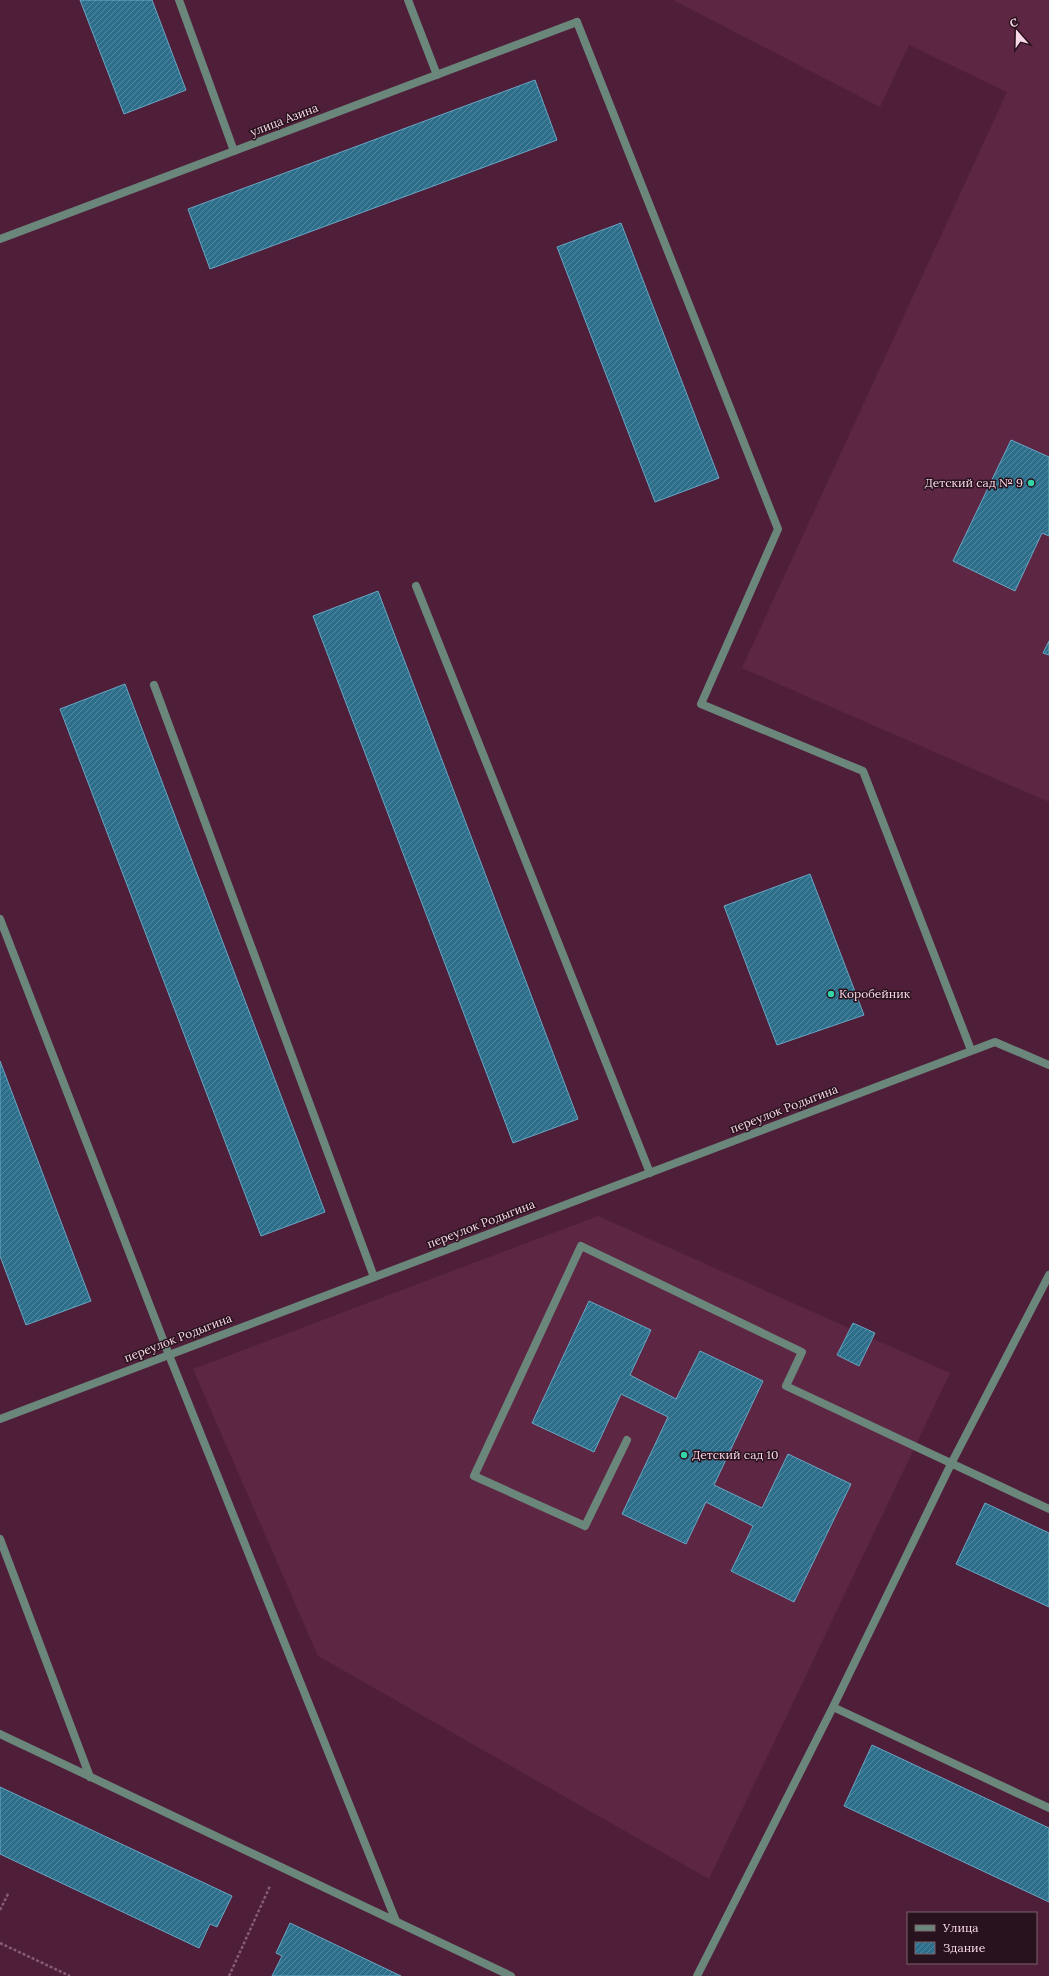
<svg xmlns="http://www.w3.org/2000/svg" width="1049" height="1976" font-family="Lora,serif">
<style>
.built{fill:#5d2743}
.building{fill:url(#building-hatch);stroke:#67a7c5}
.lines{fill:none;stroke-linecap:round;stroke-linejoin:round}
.path{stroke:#875c72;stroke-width:2.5;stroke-dasharray:3 2;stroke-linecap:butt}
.lane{stroke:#6b877c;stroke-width:8}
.street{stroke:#6b877c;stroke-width:8}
.poi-dot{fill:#33d4a8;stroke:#28121d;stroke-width:1.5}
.labels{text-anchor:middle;stroke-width:3;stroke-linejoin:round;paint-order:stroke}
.street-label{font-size:12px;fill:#f9d9e7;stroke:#28121d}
.poi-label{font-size:12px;fill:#f9d9e7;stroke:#28121d;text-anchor:start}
</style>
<defs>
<pattern id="building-hatch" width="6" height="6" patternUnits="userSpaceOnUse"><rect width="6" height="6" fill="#2d6e8a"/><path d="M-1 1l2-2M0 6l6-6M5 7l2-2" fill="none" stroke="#5789a0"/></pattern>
</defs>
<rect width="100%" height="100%" fill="#4f1f39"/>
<path class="built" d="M673 0H1049V802L742 668 1007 92 909 45 880 107Z
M598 1216 950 1373 709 1879 318 1656 193 1369Z"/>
<path class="building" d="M80 0H152L186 90 124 114Z
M535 80 557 140 210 269 188 209Z
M621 223 719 478 655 502 557 247Z
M1011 440 1049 457V536L1042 533 1015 591 953 561Z
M378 591 578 1119 513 1143 313 616Z
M1049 641V655L1043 653Z
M125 684 325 1212 261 1236 60 709Z
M810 874 864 1015 777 1045 724 906Z
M0 1061 91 1301 26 1325 0 1256Z
M589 1301 651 1330 630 1375 676 1399 700 1351 763 1381 714 1485 762 1508 788 1454 851 1484 794 1602 731 1571 753 1526 706 1502 686 1544 622 1514 668 1417 621 1394 594 1452 532 1423Z
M853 1323 875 1333 859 1366 837 1355Z
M985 1503 1049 1533V1607L956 1564Z
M872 1745 1049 1828V1902L844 1806Z
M0 1787 232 1896 217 1927 210 1924 199 1948 0 1854Z
M290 1923 401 1976H272L282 1956 276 1953Z"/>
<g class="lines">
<path class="path" d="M0 1910 9 1892
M0 1943 70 1976
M229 1976 270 1886"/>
<path class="lane" d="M179 0 234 151
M408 0 437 75
M577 22 778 529 701 704 863 771 971 1050
M416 586 650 1173
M154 685 374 1277
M0 919 169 1355 396 1921
M627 1440 585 1526 474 1476 581 1246 802 1352 786 1386 1049 1509
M0 1539 90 1777
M833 1707 1049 1808
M0 1734 511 1976
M697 1976 833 1707 951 1464 1049 1275"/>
<path class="street" d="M0 239 577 22
M0 1419 995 1042 1049 1065"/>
</g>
<g class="poi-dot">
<circle cx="1031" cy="483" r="4"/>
<circle cx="831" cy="994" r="4"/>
<circle cx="684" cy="1455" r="4"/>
</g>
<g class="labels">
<g class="street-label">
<text transform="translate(284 120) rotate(-21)" y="4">улица Азина</text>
<text transform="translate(784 1109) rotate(-21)" y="4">переулок Родыгина</text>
<text transform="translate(481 1224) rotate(-21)" y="4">переулок Родыгина</text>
<text transform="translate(178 1338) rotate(-21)" y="4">переулок Родыгина</text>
</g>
<g class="poi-label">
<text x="1023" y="487" text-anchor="end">Детский сад № 9</text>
<text x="839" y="998">Коробейник</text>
<text x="692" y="1459">Детский сад 10</text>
</g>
</g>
<rect x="907" y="1912" width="130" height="52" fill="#28121d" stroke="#7c626e"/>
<rect x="915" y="1925" width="20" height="6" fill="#6b877c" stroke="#7c626e"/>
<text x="943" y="1932" font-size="12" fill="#f9d9e7">Улица</text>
<rect x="915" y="1942" width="20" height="12" fill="url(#building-hatch)" stroke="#7c626e"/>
<text x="943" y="1952" font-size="12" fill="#f9d9e7">Здание</text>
<g transform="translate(1017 32) rotate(340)" stroke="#28121d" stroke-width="3" paint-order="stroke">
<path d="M0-3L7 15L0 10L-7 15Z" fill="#f9d9e7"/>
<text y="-6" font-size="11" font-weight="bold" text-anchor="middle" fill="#f9d9e7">С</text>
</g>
</svg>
